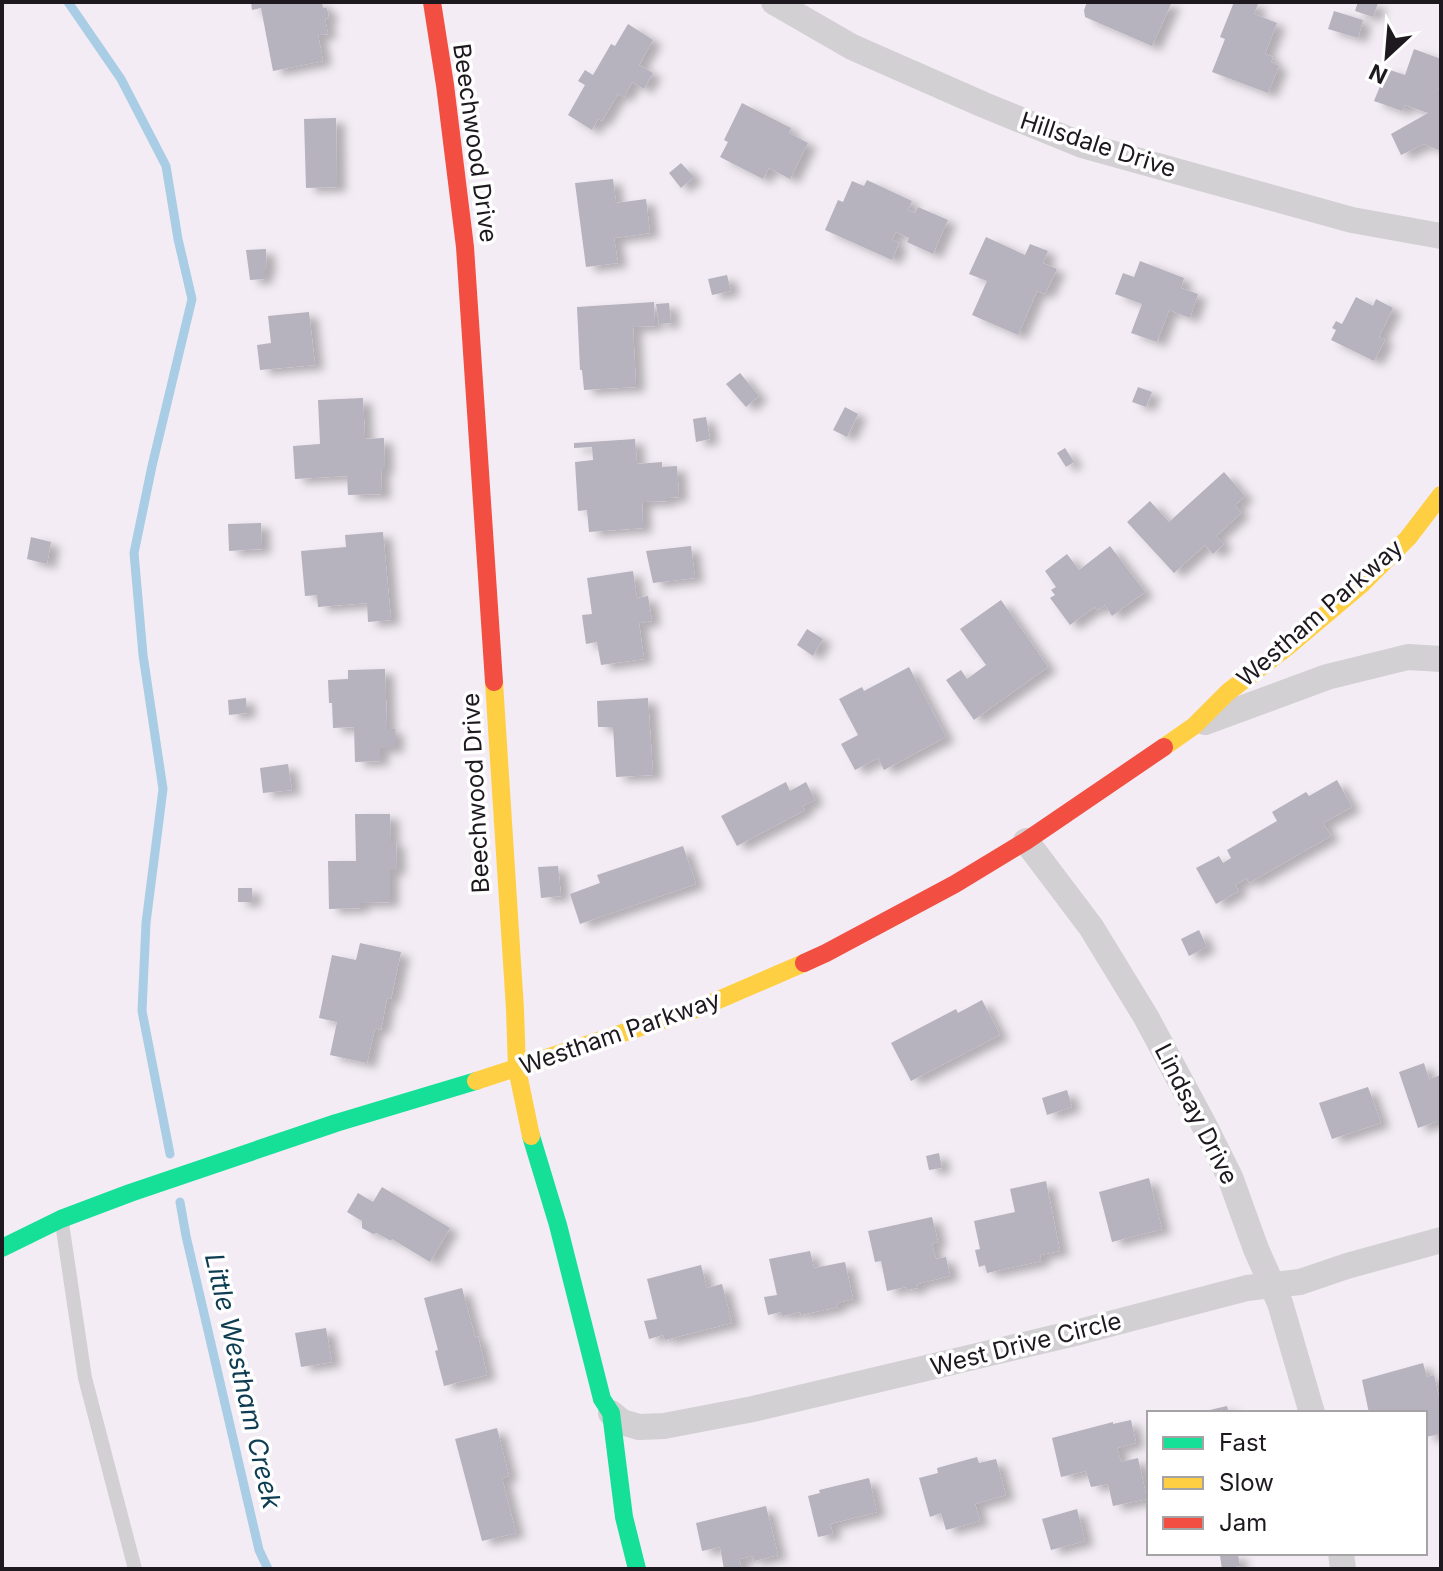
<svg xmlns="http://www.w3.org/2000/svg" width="1443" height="1571" font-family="Inter,sans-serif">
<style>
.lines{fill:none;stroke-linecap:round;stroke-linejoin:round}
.stream{stroke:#a8cde4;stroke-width:9}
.building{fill:#b6b2be;filter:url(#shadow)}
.lane{stroke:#d2d0d2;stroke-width:14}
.street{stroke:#d2d0d2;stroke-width:26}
.fast{stroke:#16e098;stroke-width:18}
.slow{stroke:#ffcf43;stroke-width:18}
.jam{stroke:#f24e42;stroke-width:18}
.labels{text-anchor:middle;stroke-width:7;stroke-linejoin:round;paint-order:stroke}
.street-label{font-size:24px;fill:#1d191e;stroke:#fff}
.water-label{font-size:26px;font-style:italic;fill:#0e3d52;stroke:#fff}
</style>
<defs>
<filter id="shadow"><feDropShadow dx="9" dy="5" stdDeviation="4" flood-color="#0004"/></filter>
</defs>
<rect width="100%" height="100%" fill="#f3ecf4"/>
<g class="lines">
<path class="stream" d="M68 2 121 79 166 166 178 239 192 299 152 466 134 553 143 655 163 789 146 923 142 1011 170 1154
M180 1202 186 1236 259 1550 268 1569"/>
</g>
<path class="building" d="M251 2H322L323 8H327L329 18 325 19 328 34 318 35 323 61 273 71 261 8 252 10Z
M1087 2H1172L1152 46 1085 17 1084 10Z
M1234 2H1253L1258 4 1254 14 1277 23 1265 54 1273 57 1271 62 1279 66 1268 93 1212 72 1225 39 1220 37Z
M1358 2 1378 3 1373 17 1355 11Z
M1334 11 1363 20 1358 38 1328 29Z
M628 24 653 40 639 65 653 73 644 89 632 82 624 97 618 94 602 121 598 119 592 130 568 115 585 85 578 81 585 70 593 75 611 44 615 46Z
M1414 49 1441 59V81L1438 89 1441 90V151L1424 144 1401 155 1391 134 1428 113 1405 105 1402 111 1374 101 1387 69 1405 75Z
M742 103 791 128 789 133 808 143 790 179 769 168 763 179 720 157 728 142 724 140Z
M336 118 337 187 306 188 304 119Z
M681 163 694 177 681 188 669 173Z
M613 179 616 203 646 199 650 233 614 238 618 263 586 267 575 183Z
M867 180 912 201 908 210 915 213 918 207 948 220 933 254 907 242 909 238 896 232 892 240 899 243 892 260 825 230 838 200 843 202 852 181 864 186Z
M986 237 1025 255 1030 244 1048 251 1043 263 1057 269 1045 294 1037 291 1018 335 972 315 987 281 969 274Z
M266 249 267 270H264V279L250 280 246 250Z
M1140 261 1184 278 1181 288 1198 294 1190 318 1169 310 1157 342 1131 333 1142 304 1115 294 1123 273 1134 277Z
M727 275 731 291 712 295 708 279Z
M1356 297 1373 306 1376 299 1393 308 1379 337 1385 340 1374 361 1331 340 1336 330 1332 328 1336 321 1342 324Z
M654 302 655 326 633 327 636 387 584 390 582 370H580L577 307Z
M669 303 671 323 659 324 656 304Z
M309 312 315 365 260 370 257 345 271 343 268 316Z
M740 373 759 396 746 407 726 384Z
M1138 387 1152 392 1146 407 1132 402Z
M363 398 365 439 384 438 385 469H381L382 494 348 495 347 476 295 479 293 446 320 444 318 400Z
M845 407 858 414 847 437 833 430Z
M706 417 710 439 696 442 693 419Z
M635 439 637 464 662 462V467L677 466 679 497 667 498V501L642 502 643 528 589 532 587 510 578 511 575 462 593 460 592 447 574 448V443Z
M1065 448 1074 462 1066 467 1057 453Z
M1224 472 1245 496 1235 505 1241 513 1216 536 1224 544 1213 554 1205 545 1174 573 1127 522 1150 501 1169 522Z
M261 523 262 549 229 551 228 524Z
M383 532 391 620 368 622 367 603 318 607 317 595 305 596 301 551 346 547 345 535Z
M31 537 51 542 47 564 27 559Z
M691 546 695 578 653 583 646 551Z
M1110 546 1145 592 1112 616 1105 605 1097 610 1095 607 1070 625 1050 598 1055 595 1051 590 1056 587 1045 571 1067 554 1079 570Z
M633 571 637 598 648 596 652 621 639 623 644 659 601 665 597 642 586 644 582 615 592 614 587 578Z
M1001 600 1048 667 974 720 946 680 961 670 967 679 986 665 960 629Z
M807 629 823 639 813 656 797 645Z
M909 667 946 737 884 770 878 758 855 770 841 744 858 735 839 699 862 687 864 691Z
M385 669 387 729H395V748H380V761L355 762 354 727 333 728 332 703H329L328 680 348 679V670Z
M246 698 247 713 229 715 228 700Z
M648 698 653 775 616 777 613 727H598L597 701Z
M288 764 292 790 263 793 260 768Z
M1337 780 1352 807 1323 823 1331 836 1249 883 1247 878 1235 885 1239 891 1216 904 1196 868 1219 856 1223 863 1231 858 1227 850 1277 821 1272 812 1306 792 1309 796Z
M786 782 790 791 806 782 815 800 803 806 805 810 737 846 721 816Z
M355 814H390L391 842H396L397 870H390V902L360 903V908L329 909 328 861H356Z
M683 846 696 884 580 924 570 894 600 883 597 875Z
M558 866 561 896 541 898 538 867Z
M238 888H252V902H238Z
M1199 930 1207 947 1189 956 1181 939Z
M360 943 401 952 391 999 387 998 381 1030 375 1028 367 1063 330 1055 337 1022 319 1018 332 955 356 960Z
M982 1000 1000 1035 911 1081 891 1043 956 1009 958 1013Z
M1424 1063 1429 1079 1441 1075V1120L1418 1128 1399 1072Z
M1368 1087 1381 1123 1332 1139 1319 1103Z
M1067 1090 1072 1107 1047 1115 1042 1098Z
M939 1153 942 1168 929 1170 926 1156Z
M1149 1178 1162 1229 1112 1242 1099 1192Z
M1046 1181 1060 1251 1040 1255 1041 1261 987 1273 985 1265 979 1267 975 1250 980 1249 974 1221 1015 1212 1010 1189Z
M382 1187 450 1228 430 1262 392 1239 391 1241 377 1233 373 1234 362 1228V1221L347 1212 358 1193 373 1202Z
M932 1217 938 1242 932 1244 936 1259 946 1257 950 1276 917 1284 918 1288 907 1290 906 1287 887 1291 881 1261 875 1262 868 1231Z
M810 1251 814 1268 845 1262 853 1299 837 1303 838 1307 801 1315 800 1312 782 1316 781 1312 768 1315 764 1297 777 1295 769 1259Z
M701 1265 707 1288 722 1284 732 1323 665 1340 663 1335 649 1339 644 1321 657 1319 647 1279Z
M462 1288 475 1337 478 1336 487 1375 444 1386 435 1351 438 1350 424 1298Z
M326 1328 332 1362 301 1367 295 1333Z
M1423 1363 1427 1377 1434 1375 1441 1406V1434L1425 1437V1413H1369L1362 1380Z
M1227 1406 1229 1413H1201V1412Z
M1131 1420 1136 1443 1117 1448 1121 1462 1138 1458 1147 1499 1113 1506 1108 1484 1091 1487 1086 1471 1061 1477 1052 1438 1113 1422V1424Z
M497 1428 509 1476 502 1478 516 1533 482 1541 455 1439Z
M977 1457 979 1463 996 1459 1006 1495 975 1504 980 1521 946 1530 941 1513 930 1517 919 1478 938 1473 937 1468Z
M869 1478 877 1512 830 1524 833 1534 818 1537 808 1496 820 1493 819 1490Z
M766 1506 778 1555 754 1561 753 1556 739 1559 742 1569H724L720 1547 702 1551 696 1523Z
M1077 1509 1085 1541 1051 1550 1042 1519Z
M1238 1554 1240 1566 1222 1569 1220 1556Z"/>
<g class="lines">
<path class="lane" d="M62 1223 85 1378 135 1569"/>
<path class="street" d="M774 2 852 47 984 105 1082 145 1352 220 1441 236
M1205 722 1327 677 1408 657 1441 659
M1026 841 1091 927 1146 1017 1204 1125 1230 1177 1256 1249 1280 1303 1312 1413
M611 1413 622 1422 639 1427 664 1426 753 1409 1079 1332 1247 1288 1300 1282 1347 1266 1441 1240
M1341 1553 1343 1569"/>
<path class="fast" d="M531 1136 558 1225 602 1399 611 1413 624 1517 637 1569
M2 1248 61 1219 130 1193 336 1123 476 1081"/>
<path class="slow" d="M494 682 515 1009 517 1069 531 1136
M1164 747 1194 726 1228 692 1287 647 1363 583 1408 538 1441 495
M476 1081 702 1007 804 963"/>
<path class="jam" d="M432 2 445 85 465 247 494 682
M804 963 826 953 955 884 1026 841 1164 747"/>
</g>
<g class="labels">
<g class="street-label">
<text transform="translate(475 143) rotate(82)" y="8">Beechwood Drive</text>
<text transform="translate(1098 145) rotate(18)" y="8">Hillsdale Drive</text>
<text transform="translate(1320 613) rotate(-41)" y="8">Westham Parkway</text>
<text transform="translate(476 793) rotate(-93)" y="8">Beechwood Drive</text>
<text transform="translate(620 1033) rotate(-19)" y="8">Westham Parkway</text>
<text transform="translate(1196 1114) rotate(63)" y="8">Lindsay Drive</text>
<text transform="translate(1026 1344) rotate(-14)" y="8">West Drive Circle</text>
</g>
<g class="water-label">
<text transform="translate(243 1381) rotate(77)" y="9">Little Westham Creek</text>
</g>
</g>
<rect width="1443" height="1571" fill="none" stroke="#1d191e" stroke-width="8"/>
<rect x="1147" y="1411" width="280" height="144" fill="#ffffff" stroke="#a5a3a5" stroke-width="2"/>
<rect x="1163" y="1437" width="40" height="12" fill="#16e098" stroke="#a5a3a5" stroke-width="2"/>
<text x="1219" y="1451" font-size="24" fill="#1d191e">Fast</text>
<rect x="1163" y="1477" width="40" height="12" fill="#ffcf43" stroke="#a5a3a5" stroke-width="2"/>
<text x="1219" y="1491" font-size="24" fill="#1d191e">Slow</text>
<rect x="1163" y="1517" width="40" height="12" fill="#f24e42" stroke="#a5a3a5" stroke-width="2"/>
<text x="1219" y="1531" font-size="24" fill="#1d191e">Jam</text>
<g transform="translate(1387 56) rotate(206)" stroke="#ffffff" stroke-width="6" paint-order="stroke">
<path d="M0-6L14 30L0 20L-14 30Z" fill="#1d191e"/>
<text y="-12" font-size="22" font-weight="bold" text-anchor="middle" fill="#1d191e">N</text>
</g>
</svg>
